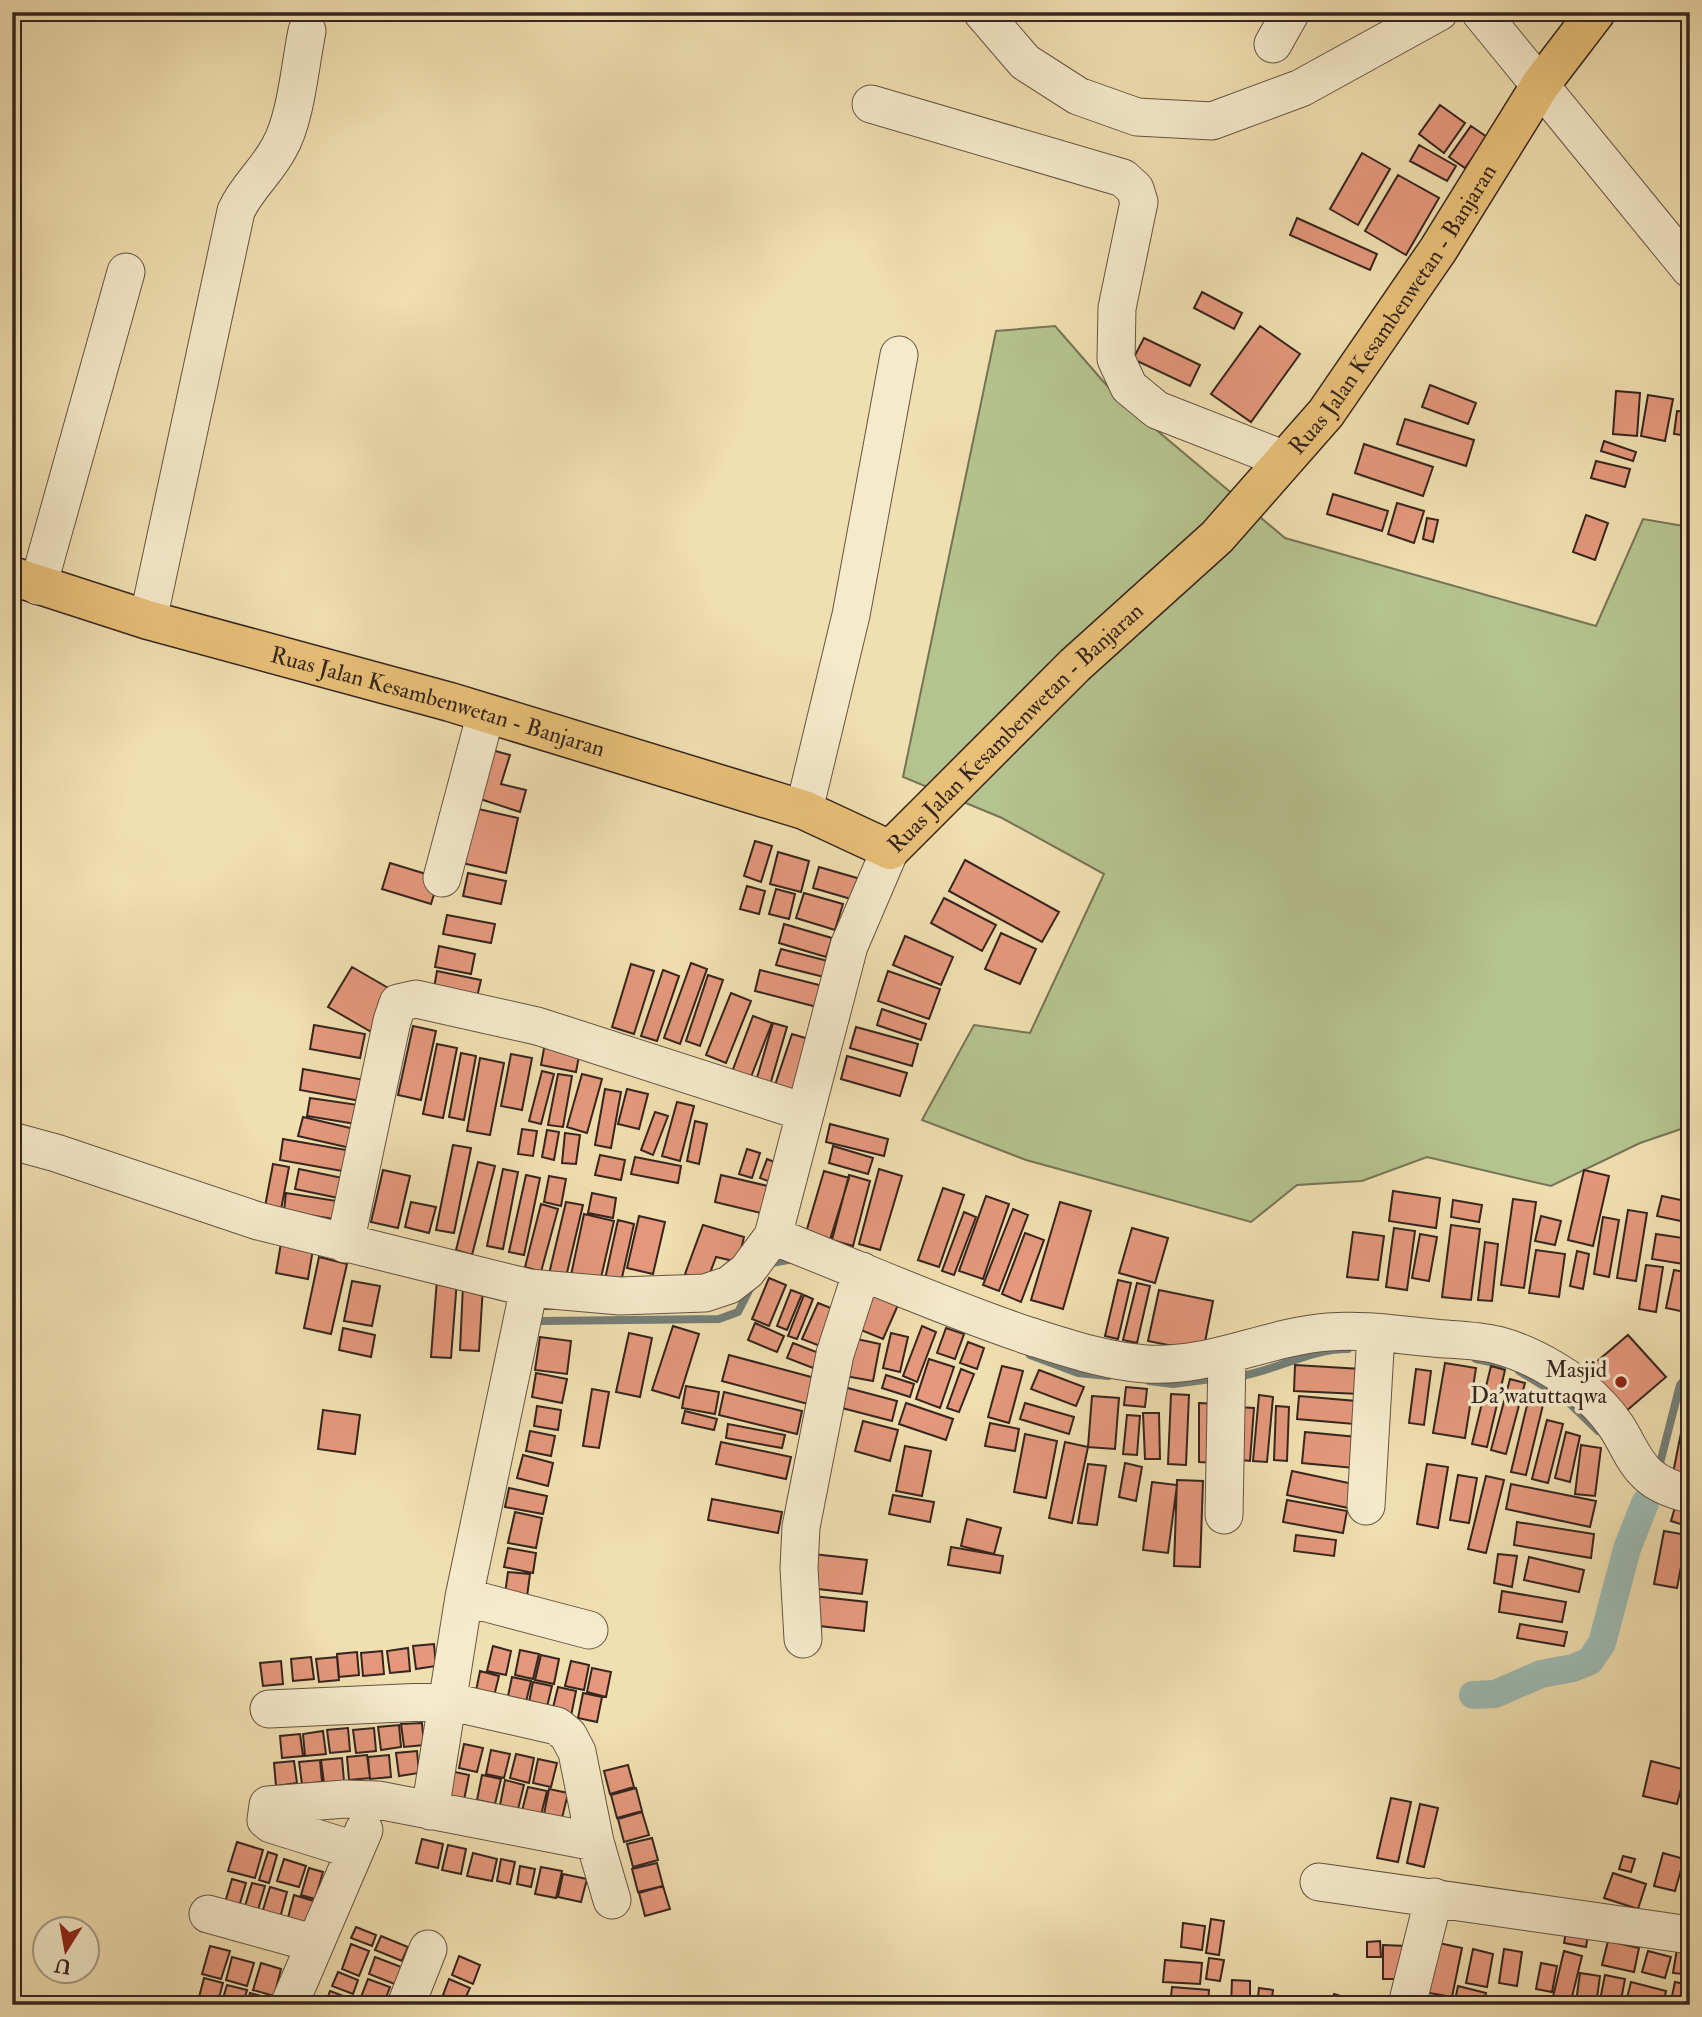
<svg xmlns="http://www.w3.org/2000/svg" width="1702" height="2017" font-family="'IM FELL Double Pica',serif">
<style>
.green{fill:#b5c38e;stroke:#767456;stroke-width:2}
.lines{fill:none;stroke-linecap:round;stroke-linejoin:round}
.stream{stroke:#747f78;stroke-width:8}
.canal{stroke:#9dbbb4;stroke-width:28}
.building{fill:#e5987c;stroke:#36251e;stroke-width:2}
.minor-casing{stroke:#645442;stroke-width:39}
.major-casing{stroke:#36251e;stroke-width:41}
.minor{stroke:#f5eacc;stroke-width:37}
.major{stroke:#e8c078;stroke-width:38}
.poi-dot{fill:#8f2418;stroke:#f5eacc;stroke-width:2.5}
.labels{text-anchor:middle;stroke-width:7;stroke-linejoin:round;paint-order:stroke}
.street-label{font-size:23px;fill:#36251e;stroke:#f5eacc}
.poi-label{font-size:23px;fill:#36251e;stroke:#f5eacc;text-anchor:end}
</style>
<rect width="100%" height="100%" fill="#f0dfb0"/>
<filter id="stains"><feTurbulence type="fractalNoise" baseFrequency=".00286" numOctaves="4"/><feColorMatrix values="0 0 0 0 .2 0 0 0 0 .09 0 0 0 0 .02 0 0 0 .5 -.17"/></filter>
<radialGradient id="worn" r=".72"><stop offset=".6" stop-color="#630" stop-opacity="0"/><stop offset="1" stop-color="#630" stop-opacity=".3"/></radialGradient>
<path class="green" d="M1055 326 1116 396 1285 538 1596 626 1643 519 1690 527V1126L1640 1143 1551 1186 1427 1157 1362 1181 1297 1185 1251 1222 1026 1160 922 1120 974 1025 1030 1033 1104 874 1002 818 903 777 996 331Z"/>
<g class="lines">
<path class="stream" d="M768 1267 771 1263 794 1259
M541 1321 719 1319 738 1312 752 1285
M1030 1355 1078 1373 1108 1376
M1476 1359 1504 1365
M1519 1371 1565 1399 1598 1431
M1235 1377C1274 1372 1308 1349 1348 1349
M1149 1381 1173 1384 1219 1378
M1659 1467 1680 1385 1690 1373"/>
<path class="canal" d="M1473 1695 1495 1694 1541 1674 1573 1668 1590 1661 1602 1643 1627 1549 1645 1503"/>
</g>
<path class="building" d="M1440 105 1465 123 1444 153 1419 134Z
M1471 126 1487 137 1465 168 1449 157Z
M1419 145 1456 166 1447 181 1410 161Z
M1362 153 1390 169 1358 225 1330 209Z
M1398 175 1439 198 1406 255 1365 231Z
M1297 218 1377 254 1370 270 1290 235Z
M1202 292 1242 313 1234 329 1194 308Z
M1260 326 1300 354 1251 422 1211 394Z
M1144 338 1200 365 1190 386 1133 359Z
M1687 373H1690V405L1682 404Z
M1430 385 1476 403 1468 424 1422 407Z
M1616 391 1640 393 1637 436 1613 434Z
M1648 395 1673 399 1665 441 1641 436Z
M1677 411 1690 412V436L1674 434Z
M1405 419 1474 440 1466 466 1397 444Z
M1604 441 1636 452 1633 461 1601 451Z
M1364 444 1433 467 1423 496 1355 473Z
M1596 461 1630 469 1625 487 1591 478Z
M1333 494 1388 511 1382 531 1327 514Z
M1397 503 1424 511 1414 543 1388 534Z
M1586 515 1608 523 1595 560 1573 552Z
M1427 518 1438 520 1433 542 1423 539Z
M488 749 510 755 501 784 526 790 520 812 474 797Z
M474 808 518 818 506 873 462 863Z
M755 841 772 846 761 882 744 876Z
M778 852 809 861 801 892 770 884Z
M965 860 1059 912 1042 942 949 891Z
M390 863 439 878 431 904 382 889Z
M819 867 864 880 858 901 813 888Z
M468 873 506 881 501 904 463 896Z
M747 886 765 891 759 914 740 909Z
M776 889 795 894 789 919 769 914Z
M804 893 843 904 835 930 796 918Z
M944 898 996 925 982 951 931 923Z
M447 915 495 924 491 943 443 934Z
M784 924 832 938 826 957 779 943Z
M1001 933 1036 949 1020 984 985 969Z
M905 936 953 957 941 985 893 965Z
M439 946 475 954 471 974 435 967Z
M781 949 832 962 828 978 776 965Z
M691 963 707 969 680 1044 664 1038Z
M631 964 654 971 634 1034 612 1027Z
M352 967 397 993 373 1033 328 1007Z
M663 970 679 976 657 1041 641 1036Z
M760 970 823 986 817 1007 755 991Z
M437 971 481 980 477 997 434 988Z
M888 971 940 989 929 1019 878 1001Z
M708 975 723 980 700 1046 686 1041Z
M731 993 751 1001 726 1063 706 1055Z
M882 1009 926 1024 921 1040 877 1025Z
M753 1016 772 1023 747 1087 729 1080Z
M773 1023 787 1027 768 1092 754 1088Z
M314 1025 365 1034 360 1058 310 1049Z
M413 1026 436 1031 421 1100 398 1095Z
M856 1027 918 1044 912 1066 850 1048Z
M792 1034 812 1040 792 1100 772 1094Z
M545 1043 580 1051 576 1072 541 1065Z
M437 1044 457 1048 443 1118 423 1114Z
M461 1053 476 1056 464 1120 449 1117Z
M511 1054 532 1058 522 1110 501 1106Z
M847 1056 907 1073 900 1096 841 1079Z
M480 1058 504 1063 490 1135 467 1131Z
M303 1069 370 1081 366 1102 300 1090Z
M542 1071 554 1074 541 1124 529 1121Z
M558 1074 572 1076 563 1127 548 1125Z
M582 1074 602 1079 587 1133 567 1127Z
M605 1089 621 1092 611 1148 595 1145Z
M627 1089 648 1094 639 1129 618 1124Z
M310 1098 365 1106 362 1125 307 1116Z
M677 1102 694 1106 680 1161 662 1156Z
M655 1112 668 1116 653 1155 641 1150Z
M303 1117 363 1131 359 1150 298 1136Z
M695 1121 707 1124 699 1164 687 1161Z
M830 1124 888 1139 884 1156 826 1142Z
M522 1129 537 1131 533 1156 518 1154Z
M547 1130 559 1132 554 1160 542 1157Z
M565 1133 580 1135 576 1164 562 1163Z
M283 1139 352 1151 348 1172 280 1160Z
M453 1145 471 1148 454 1233 436 1230Z
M833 1146 873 1158 868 1174 829 1163Z
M747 1149 760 1153 752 1178 739 1174Z
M600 1155 625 1160 621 1180 595 1175Z
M635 1157 681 1166 678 1183 631 1174Z
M767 1159 782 1165 776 1184 760 1178Z
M478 1162 495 1166 472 1255 456 1250Z
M273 1164 289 1167 280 1215 264 1212Z
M299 1169 352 1180 348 1200 295 1189Z
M503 1169 518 1172 503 1249 487 1246Z
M879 1169 902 1176 880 1250 859 1244Z
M383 1170 410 1176 398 1228 371 1222Z
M1584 1170 1609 1176 1593 1246 1568 1240Z
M824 1171 849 1178 829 1243 805 1236Z
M526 1175 540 1178 524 1255 509 1252Z
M721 1175 772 1187 765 1214 715 1202Z
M849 1175 870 1181 853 1246 832 1240Z
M549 1176 566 1179 561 1206 544 1202Z
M943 1188 964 1195 939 1267 918 1260Z
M1393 1191 1440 1198 1436 1228 1389 1221Z
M286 1193 343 1202 340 1220 284 1211Z
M592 1193 616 1198 613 1218 588 1213Z
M986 1196 1009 1204 983 1279 959 1271Z
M1662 1196 1690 1202V1223L1657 1216Z
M1513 1199 1536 1202 1524 1288 1501 1285Z
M1453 1200 1482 1205 1479 1222 1451 1217Z
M411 1202 436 1207 429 1233 405 1227Z
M566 1202 583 1205 566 1277 549 1274Z
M1060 1202 1091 1211 1063 1309 1031 1300Z
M541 1204 558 1209 541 1272 525 1267Z
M1013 1209 1028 1215 999 1291 983 1285Z
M1628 1210 1647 1213 1636 1281 1617 1278Z
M964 1212 976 1217 954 1275 942 1271Z
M584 1214 614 1221 600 1282 571 1275Z
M639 1216 665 1222 653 1274 627 1268Z
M1541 1216 1561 1221 1555 1245 1535 1241Z
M1603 1217 1619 1220 1609 1277 1594 1274Z
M618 1220 634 1224 621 1282 605 1279Z
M703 1225 744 1237 738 1262 716 1257 707 1281 685 1274Z
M1451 1225 1480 1229 1471 1300 1442 1297Z
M1132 1228 1168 1238 1155 1283 1119 1273Z
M1394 1228 1415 1231 1407 1290 1386 1287Z
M1353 1232 1384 1236 1378 1280 1347 1277Z
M1025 1233 1044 1240 1021 1302 1002 1294Z
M1420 1234 1437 1237 1429 1281 1412 1278Z
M1656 1234 1690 1239V1265L1652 1259Z
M282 1237 314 1243 308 1279 276 1273Z
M1485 1242 1498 1244 1492 1301 1478 1300Z
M1536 1250 1565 1254 1559 1297 1529 1293Z
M1577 1251 1589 1254 1583 1289 1570 1286Z
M319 1257 347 1264 331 1334 304 1328Z
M1646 1265 1663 1267 1656 1312 1639 1309Z
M1674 1270 1690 1273V1313L1666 1308Z
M769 1278 786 1285 769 1326 752 1319Z
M437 1279 457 1280 451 1358 431 1357Z
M1118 1280 1131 1283 1118 1339 1105 1336Z
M352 1281 380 1286 372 1326 344 1321Z
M1137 1283 1150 1286 1137 1343 1123 1340Z
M463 1285 483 1286 479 1351 460 1350Z
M791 1290 802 1294 787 1330 777 1326Z
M1159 1290 1213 1301 1203 1352 1148 1341Z
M866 1292 898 1305 883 1339 851 1326Z
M804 1295 813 1299 797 1339 788 1336Z
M818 1303 836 1310 820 1346 802 1339Z
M755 1323 784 1336 777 1352 748 1340Z
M673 1326 699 1334 679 1398 652 1390Z
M922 1326 936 1332 917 1382 903 1376Z
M343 1328 375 1335 371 1357 339 1350Z
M946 1328 964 1334 955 1359 937 1353Z
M629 1333 652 1338 640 1397 616 1392Z
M891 1333 908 1337 900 1372 883 1368Z
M1628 1335 1666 1377 1618 1418 1581 1375Z
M540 1337 571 1341 567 1374 535 1370Z
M852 1338 880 1344 873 1381 845 1376Z
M968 1342 984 1348 977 1369 960 1363Z
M793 1343 819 1353 813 1368 787 1358Z
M729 1355 815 1378 808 1404 722 1381Z
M929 1359 954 1367 940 1408 916 1399Z
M1445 1363 1476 1368 1465 1438 1433 1433Z
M1295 1365 1361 1369 1360 1394 1294 1391Z
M1002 1366 1023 1371 1009 1423 988 1417Z
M1491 1366 1505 1370 1487 1447 1472 1444Z
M961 1369 974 1374 959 1412 947 1408Z
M1416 1369 1431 1371 1424 1425 1409 1423Z
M1039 1370 1084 1387 1076 1406 1031 1389Z
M536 1373 567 1379 562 1403 532 1397Z
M886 1375 914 1384 910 1397 882 1388Z
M1510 1379 1525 1383 1506 1454 1491 1450Z
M686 1386 719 1392 715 1414 682 1408Z
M844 1387 897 1401 892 1421 838 1407Z
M1126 1387 1147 1389 1145 1407 1124 1405Z
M592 1389 609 1392 599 1448 583 1446Z
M724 1392 802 1411 797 1434 719 1415Z
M1171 1394 1189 1395 1186 1465 1168 1464Z
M1259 1395 1273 1397 1267 1462 1253 1461Z
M1092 1396 1119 1398 1115 1449 1088 1447Z
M1299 1396 1356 1401 1354 1424 1297 1419Z
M1528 1401 1543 1405 1526 1475 1511 1472Z
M906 1403 953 1419 946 1440 899 1424Z
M1025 1403 1074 1417 1069 1434 1020 1419Z
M1199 1403 1218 1404 1217 1463 1199 1462Z
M1687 1403 1690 1404V1487L1671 1483Z
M537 1406 561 1410 558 1430 534 1426Z
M1276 1406 1289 1407 1287 1461 1274 1460Z
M1236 1407 1254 1408 1250 1461 1232 1459Z
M323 1410 360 1415 355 1454 318 1449Z
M685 1411 717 1419 714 1430 682 1423Z
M1143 1413H1159L1160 1459H1145Z
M1127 1415 1140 1416 1137 1455 1123 1454Z
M1547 1420 1563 1424 1548 1483 1532 1479Z
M863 1421 898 1430 890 1461 855 1451Z
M990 1423 1019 1429 1015 1451 985 1446Z
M728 1424 785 1435 782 1448 726 1438Z
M530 1431 555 1436 551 1456 526 1451Z
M1305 1432 1357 1437 1354 1468 1302 1463Z
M1566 1432 1580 1436 1570 1482 1555 1478Z
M1025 1434 1057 1441 1046 1498 1014 1492Z
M721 1442 791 1457 786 1479 716 1464Z
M1065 1442 1088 1447 1072 1523 1049 1518Z
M1581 1445 1601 1448 1595 1496 1575 1494Z
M905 1446 931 1451 922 1496 896 1491Z
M523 1455 553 1463 548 1486 517 1478Z
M1125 1463 1142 1467 1136 1501 1119 1497Z
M1088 1464 1106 1466 1097 1525 1078 1523Z
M1427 1464 1448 1467 1438 1528 1417 1524Z
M1292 1471 1358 1485 1353 1509 1287 1495Z
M1458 1475 1477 1478 1469 1523 1450 1520Z
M1486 1476 1504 1480 1486 1553 1468 1549Z
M1177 1480 1203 1481 1200 1567 1174 1566Z
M1152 1482 1177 1485 1168 1553 1143 1550Z
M1511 1484 1596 1501 1590 1527 1506 1509Z
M509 1488 547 1496 543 1514 505 1507Z
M893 1495 934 1502 930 1522 889 1514Z
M712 1499 782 1512 778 1533 708 1520Z
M1287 1500 1347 1511 1343 1533 1283 1522Z
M1675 1507 1690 1511V1527L1671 1521Z
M515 1512 542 1518 536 1548 508 1543Z
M967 1519 1001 1528 994 1554 961 1546Z
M1517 1522 1594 1534 1591 1558 1514 1545Z
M1664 1531 1687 1535 1677 1588 1654 1584Z
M1296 1535 1336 1540 1334 1556 1294 1551Z
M951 1547 1003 1556 1000 1573 948 1565Z
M508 1548 536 1553 533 1573 504 1567Z
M813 1554 867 1560 862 1594 809 1588Z
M1498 1554 1517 1556 1512 1587 1494 1583Z
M1529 1557 1584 1570 1579 1592 1524 1580Z
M508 1572 530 1574 527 1597 505 1594Z
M1502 1591 1566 1602 1562 1622 1499 1612Z
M813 1596 867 1602 864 1631 810 1625Z
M1520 1624 1567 1632 1564 1646 1517 1638Z
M434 1644 436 1666 416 1669 413 1646Z
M493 1646 511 1651 506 1675 487 1671Z
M408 1648 410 1671 390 1673 387 1651Z
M520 1650 539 1654 533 1679 515 1675Z
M382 1651 384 1674 363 1676 361 1653Z
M357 1652 359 1675 339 1677 337 1654Z
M541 1655 559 1659 554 1684 535 1680Z
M311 1657 314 1679 293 1681 291 1659Z
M337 1657 339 1680 319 1682 316 1659Z
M281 1661 283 1684 263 1686 260 1663Z
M571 1661 589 1665 584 1690 565 1686Z
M592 1668 611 1672 606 1697 587 1692Z
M480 1671 499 1676 493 1700 475 1696Z
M512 1677 531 1681 525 1706 507 1701Z
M533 1682 552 1686 546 1711 528 1707Z
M558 1687 576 1691 571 1716 552 1712Z
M583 1693 602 1697 597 1722 578 1718Z
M422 1723 424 1745 404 1747 401 1724Z
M399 1725 401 1747 381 1750 378 1727Z
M348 1728 350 1751 330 1753 327 1730Z
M374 1728 376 1751 356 1753 353 1730Z
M323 1731 326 1754 305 1756 303 1734Z
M300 1734 303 1756 282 1758 280 1736Z
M464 1744 483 1748 477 1772 459 1768Z
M491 1750 510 1754 504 1778 486 1774Z
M417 1751 419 1773 399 1776 396 1753Z
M516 1754 534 1758 529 1783 510 1778Z
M367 1755 370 1778 349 1780 347 1757Z
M389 1755 391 1777 370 1779 368 1757Z
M342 1758 344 1781 324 1783 321 1760Z
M538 1759 557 1763 551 1787 533 1783Z
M320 1760 322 1782 302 1784 299 1762Z
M294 1761 297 1783 276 1786 274 1763Z
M1651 1761 1686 1770 1677 1804 1643 1796Z
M628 1765 634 1787 610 1794 604 1771Z
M450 1771 469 1775 464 1800 445 1796Z
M482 1775 501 1779 495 1804 477 1800Z
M505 1780 524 1785 518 1809 500 1805Z
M528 1787 547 1791 541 1815 522 1811Z
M636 1788 642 1811 617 1818 611 1795Z
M549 1789 568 1793 562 1818 544 1814Z
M1391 1798 1411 1802 1398 1862 1377 1858Z
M1420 1804 1438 1808 1424 1867 1407 1863Z
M642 1812 649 1835 624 1842 618 1819Z
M652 1838 658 1860 633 1867 627 1844Z
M422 1839 443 1844 438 1868 416 1863Z
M237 1842 263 1850 255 1878 228 1871Z
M448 1845 466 1849 461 1874 442 1870Z
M268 1852 277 1855 269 1883 259 1880Z
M473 1853 497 1859 492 1881 467 1876Z
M1663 1853 1684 1859 1675 1891 1654 1886Z
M1623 1856 1635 1859 1631 1872 1619 1869Z
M284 1859 306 1866 299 1887 277 1881Z
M501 1859 515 1862 510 1884 497 1881Z
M657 1863 663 1886 638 1892 632 1869Z
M520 1866 535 1869 531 1887 517 1884Z
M541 1867 562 1871 556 1898 535 1894Z
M309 1868 323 1872 315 1899 301 1895Z
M1613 1873 1646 1884 1638 1909 1604 1898Z
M563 1874 587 1879 581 1902 558 1897Z
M232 1879 246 1883 238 1910 224 1906Z
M252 1883 265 1886 258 1910 245 1906Z
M663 1886 670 1909 645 1916 639 1893Z
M270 1887 287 1892 280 1918 262 1913Z
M294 1895 317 1902 308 1935 285 1929Z
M1211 1919 1224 1921 1219 1955 1206 1953Z
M1183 1923 1205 1926 1202 1950 1181 1947Z
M356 1927 376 1935 372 1946 351 1938Z
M1566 1932 1588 1935 1586 1947 1564 1943Z
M381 1936 408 1947 402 1961 375 1950Z
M1380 1941 1381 1957H1367V1942Z
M1608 1941 1639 1948 1634 1972 1602 1965Z
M1434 1942 1462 1948 1452 1997 1424 1992Z
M351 1944 369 1951 359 1976 342 1969Z
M1383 1945 1406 1946V1979H1383Z
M210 1946 230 1951 221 1979 202 1974Z
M1473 1949 1493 1954 1487 1987 1466 1983Z
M1504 1949 1522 1952 1517 1986 1499 1983Z
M1677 1949 1690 1951V1975L1673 1973Z
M1564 1951 1582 1956 1570 2005H1551Z
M1648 1951 1671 1957 1665 1978 1642 1972Z
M459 1956 480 1965 473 1984 452 1975Z
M232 1957 254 1963 247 1986 226 1980Z
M375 1957 404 1968 397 1985 369 1974Z
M1209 1958 1224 1960 1220 1981 1206 1979Z
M1165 1960 1202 1963 1200 1984 1163 1982Z
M261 1963 281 1969 274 1996 253 1990Z
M1541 1963 1557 1966 1552 1992 1536 1989Z
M338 1972 358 1980 353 1994 332 1986Z
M1580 1973 1600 1976 1596 2005 1576 2002Z
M1605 1975 1625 1979 1620 2005H1599Z
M204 1978 223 1983 217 2005H197Z
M368 1979 390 1987 383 2005 361 1997Z
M449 1979 470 1988 463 2003 443 1995Z
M1232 1980 1250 1981V2005H1231Z
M1631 1982 1666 1991 1663 2005 1626 2002Z
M1675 1982 1690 1985 1688 2005H1670Z
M227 1985 247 1990 243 2005H221Z
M1458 1986 1486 1993 1483 2005H1454Z
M1172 1987 1209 1990 1208 2005H1170Z
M1259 1988 1273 1990 1271 2005H1257Z
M330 1991 349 1998 347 2005H325Z
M250 1993 272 1999 270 2005H247Z
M1334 1994 1363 2003V2005H1331Z"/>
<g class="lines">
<defs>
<path id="minor" d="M982 12 1025 62 1078 96 1137 117 1212 121 1301 88 1439 12
M1480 12 1690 269
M1273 44 1291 12
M871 104 1123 178 1135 189 1139 202 1117 308 1116 359 1129 387 1157 410 1285 460
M38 586 126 272
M148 620 236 211C247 187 267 171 279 148 296 119 300 65 307 31
M804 810 851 615 899 355
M442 878 486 713
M12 1141 56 1153 258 1221 529 1288 620 1296 705 1293 729 1285 747 1271 773 1236 849 946 890 850
M773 1236C858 1269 942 1307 1029 1336 1068 1348 1105 1361 1146 1364 1210 1368 1266 1337 1328 1332 1363 1329 1399 1335 1433 1338 1454 1340 1477 1340 1497 1345 1532 1354 1575 1379 1600 1406 1638 1445 1626 1480 1690 1494
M345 1244 392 1021 398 1003 416 999 537 1026 804 1112
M1366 1506 1376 1333
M1224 1515 1227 1356
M464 1597 589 1630
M803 1639 799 1568 801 1527 835 1354 862 1271
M269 1709 447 1701 557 1726 568 1735 577 1752 595 1842 612 1900
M430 1811 464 1597 529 1288
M354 1850 271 1824 266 1820 268 1805 345 1799 378 1800 595 1842
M1319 1882 1690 1935
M208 1914 313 1943
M289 2005 364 1830
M406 2005 428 1949
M1407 2005 1434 1897"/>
<g id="major">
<path id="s1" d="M12 576 148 620 450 702 804 810 890 850 1075 665 1217 537 1326 413 1438 250 1541 84 1596 12"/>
</g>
</defs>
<use href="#minor" class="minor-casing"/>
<use href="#major" class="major-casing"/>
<use href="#minor" class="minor"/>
<use href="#major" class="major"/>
</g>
<circle class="poi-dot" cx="1621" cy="1382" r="7"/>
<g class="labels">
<g class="street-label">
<text dy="8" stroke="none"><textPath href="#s1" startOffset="1662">Ruas Jalan Kesambenwetan - Banjaran</textPath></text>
<text dy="8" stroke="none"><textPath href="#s1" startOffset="444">Ruas Jalan Kesambenwetan - Banjaran</textPath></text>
<text dy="8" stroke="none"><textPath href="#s1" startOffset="1096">Ruas Jalan Kesambenwetan - Banjaran</textPath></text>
</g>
<g class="poi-label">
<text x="1607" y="1377">Masjid<tspan x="1607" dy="26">Da'watuttaqwa</tspan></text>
</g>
</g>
<rect width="1702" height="2017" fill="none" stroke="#f0dfb0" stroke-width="42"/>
<rect x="14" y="14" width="1674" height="1989" fill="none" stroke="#36251e" stroke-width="3.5"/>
<rect x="21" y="21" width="1660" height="1975" fill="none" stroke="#36251e" stroke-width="2"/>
<g transform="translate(66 1950) rotate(191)"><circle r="33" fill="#f5eacc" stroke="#a99b86" stroke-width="2"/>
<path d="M0-5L12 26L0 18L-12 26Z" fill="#8f2418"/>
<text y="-10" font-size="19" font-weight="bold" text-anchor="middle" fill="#36251e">U</text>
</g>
<rect width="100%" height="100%" filter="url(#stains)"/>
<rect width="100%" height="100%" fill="url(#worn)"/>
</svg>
